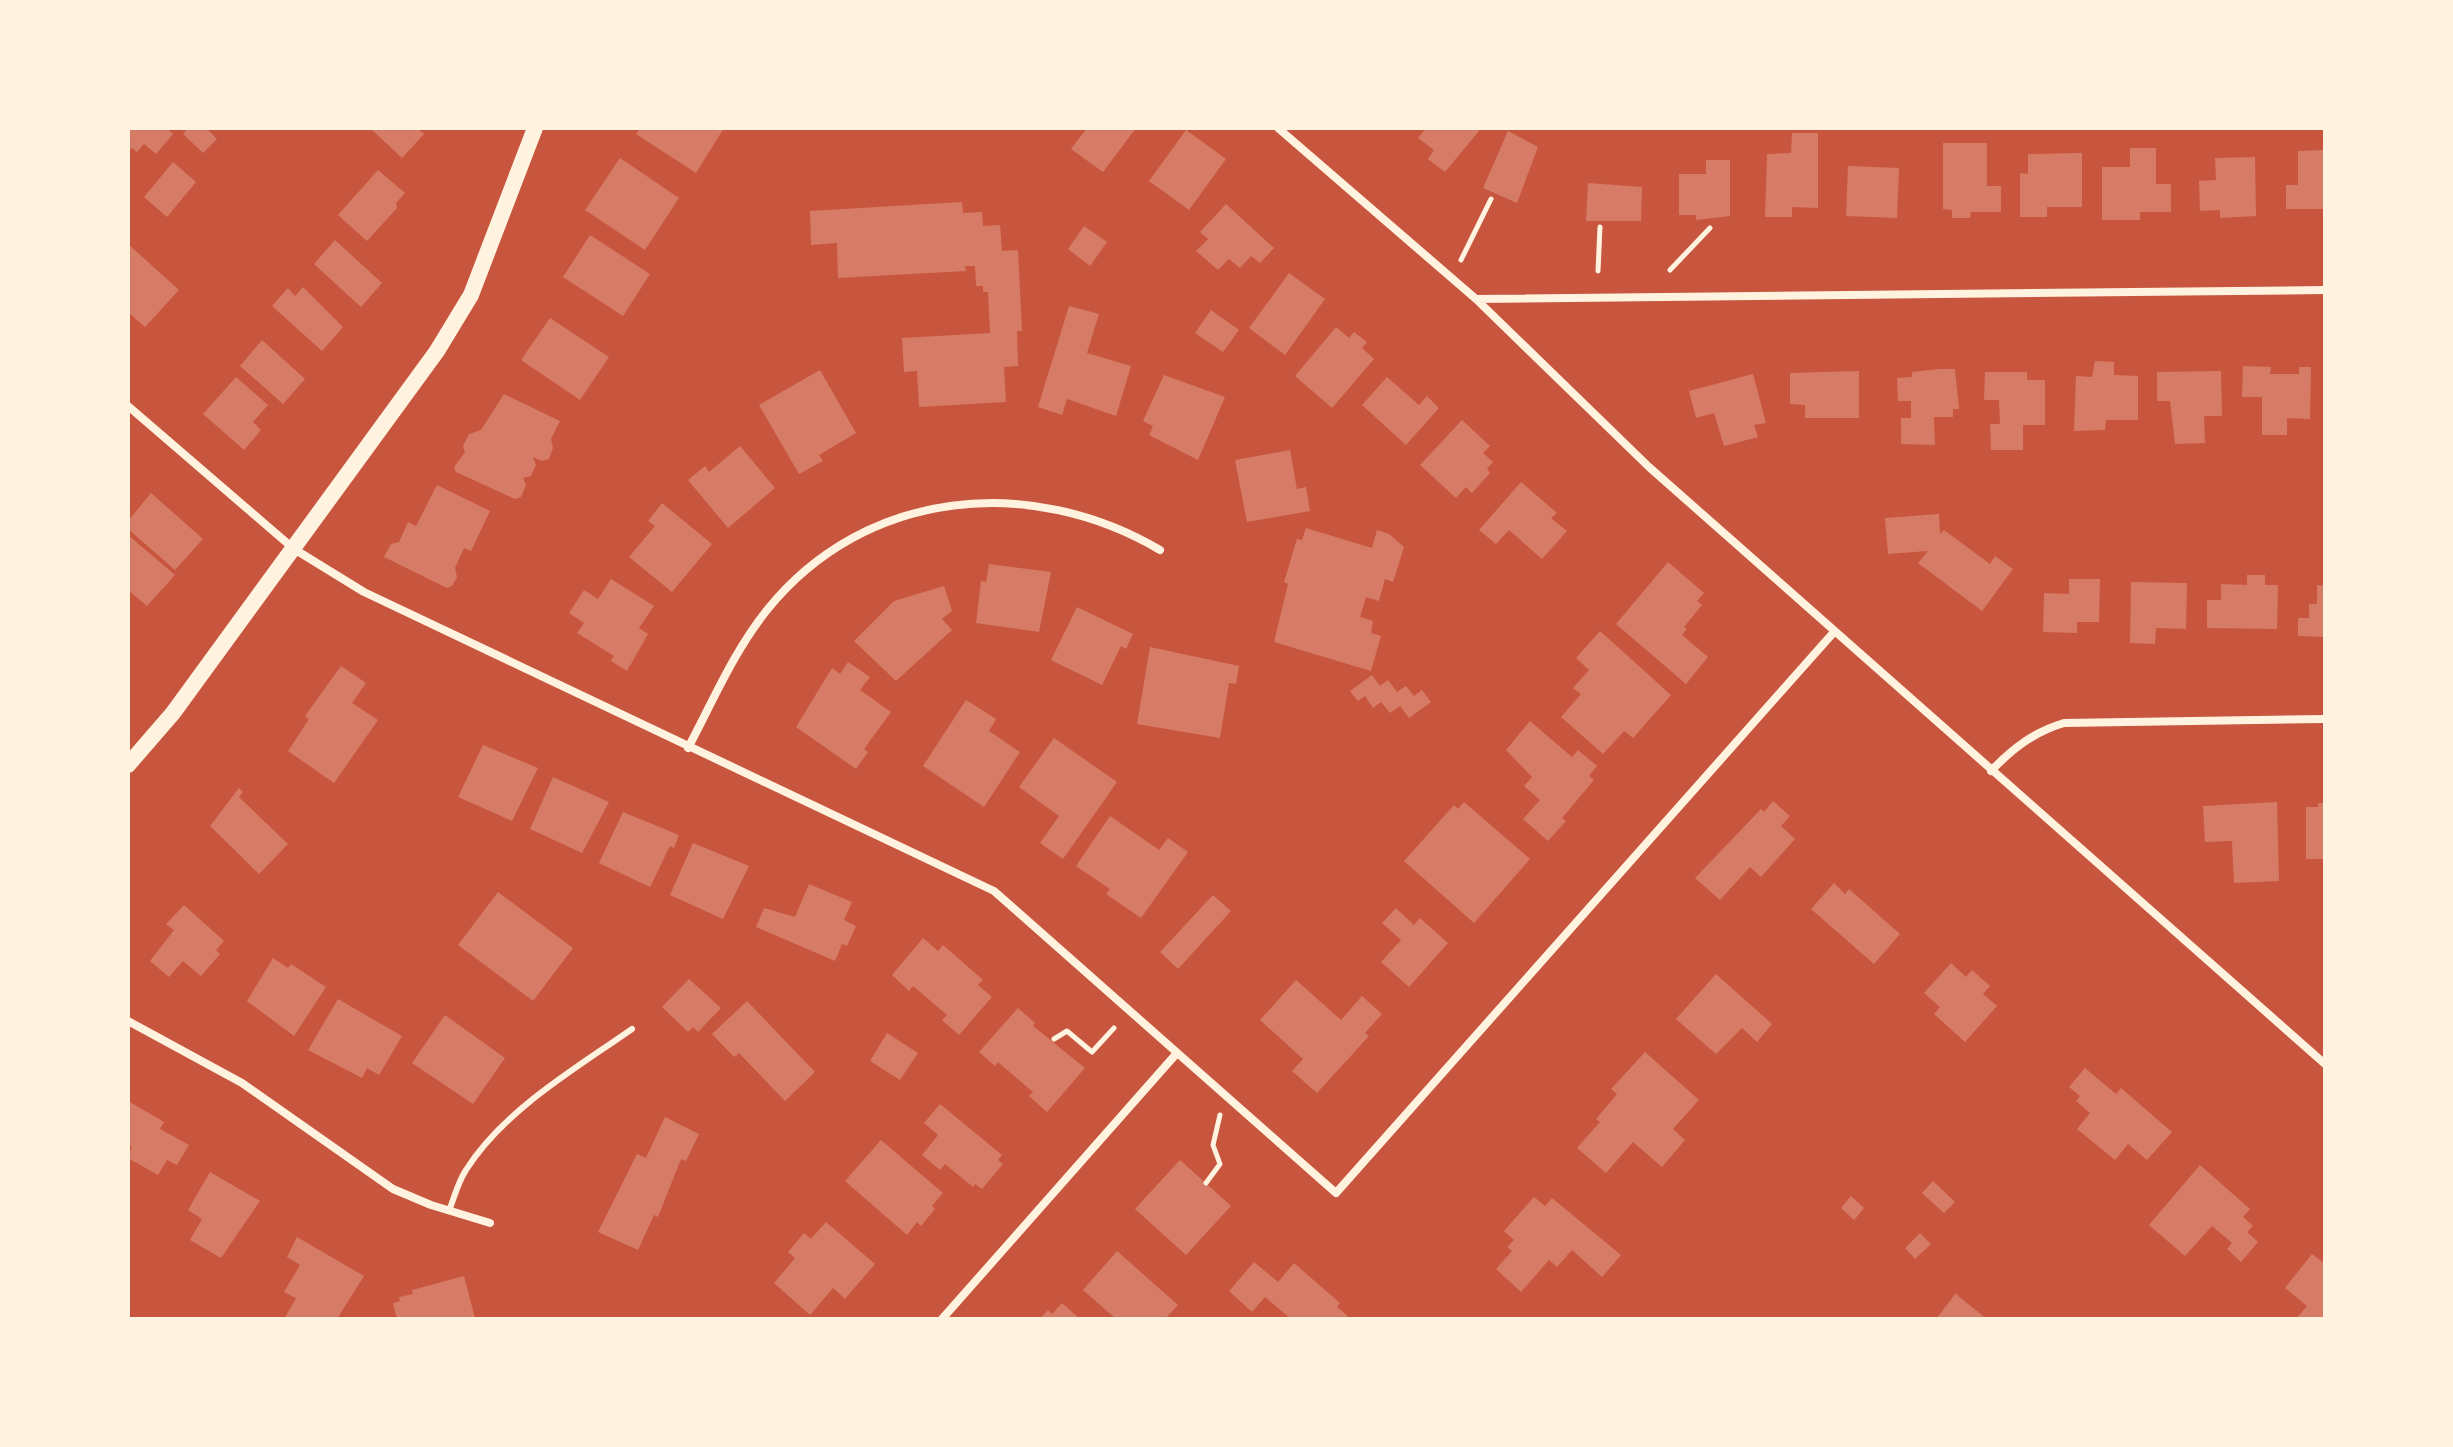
<svg xmlns="http://www.w3.org/2000/svg" width="2453" height="1447" font-family="'Golos Text',sans-serif">
<style>
.building{fill:#d67c66}
.lines{fill:none;stroke-linecap:round;stroke-linejoin:round}
.path{stroke:#fff3e0;stroke-width:5}
.service{stroke:#fff3e0;stroke-width:6}
.minor{stroke:#fff3e0;stroke-width:8}
.secondary{stroke:#fff3e0;stroke-width:16}
</style>
<rect width="100%" height="100%" fill="#c8553d"/>
<path class="building" d="M128 128H166L173 134 156 154 144 144 137 152 132 148 128 153Z
M188 128H206L217 139 203 153 183 134Z
M370 128H417L424 134 402 158Z
M641 128H724L696 173 636 134Z
M1087 128H1136L1103 172 1071 149Z
M1426 128H1475L1479 131 1445 172 1428 159 1434 150 1418 138Z
M1186 130 1226 159 1189 210 1149 181Z
M1508 131 1538 147 1517 203 1483 188Z
M1792 133H1818V208L1792 207V217H1765L1767 154 1791 153Z
M1943 143H1987V186H2001V212H1971L1970 218H1952V210L1943 209Z
M2130 148H2156V184H2171V212H2140V220H2102V167H2130Z
M2325 150V209H2286V185H2298V151Z
M2082 153V207H2047V217H2020V173L2028 174V154Z
M2255 157 2256 216 2220 218V210L2200 211 2199 181 2216 180 2215 158Z
M620 158 679 198 645 250 585 210Z
M1706 160H1730V216L1696 220V215H1679V174H1706Z
M173 162 196 182 167 217 144 197Z
M1848 166 1899 168 1897 218 1846 216Z
M378 170 405 193 396 203 397 208 367 241 338 215Z
M1588 183 1642 187 1641 221H1586Z
M962 202 963 213 982 212 983 226 1000 225 1002 251 1018 250 1022 331H1017L1018 366 1004 367 1006 402 919 407 917 371 904 372 902 338 990 333 988 292H983V286H976L975 266H965L966 271 838 278 837 243 811 245 810 211Z
M1226 204 1274 248 1260 263 1251 256 1240 268 1229 259 1218 270 1196 251 1208 239 1200 232Z
M1084 226 1107 242 1090 266 1068 249Z
M590 235 650 274 623 316 563 277Z
M335 240 382 283 361 307 314 264Z
M128 244 179 290 145 327 128 312Z
M1289 273 1325 299 1285 355 1249 328Z
M303 287 343 327 322 351 272 306 288 288 295 296Z
M1069 306 1099 314 1087 353 1131 366 1116 416 1067 399 1062 415 1038 407Z
M1211 310 1239 330 1223 352 1195 333Z
M550 318 609 357 580 400 521 360Z
M1336 327 1349 338 1354 332 1367 342 1362 348 1374 359 1332 408 1295 376Z
M262 340 305 379 283 404 240 366Z
M2095 361 2114 362V375L2138 376V420H2106L2105 430 2074 431 2076 376 2092 377Z
M2243 366 2271 367 2270 374H2299V367H2311L2310 419 2287 418V435H2262V397H2242Z
M1939 369H1955L1959 409H1953V417H1934L1935 445 1901 444V418H1911V401H1898L1897 378 1912 377V372Z
M820 370 856 433 819 455 823 461 799 474 759 405Z
M1859 371V418H1805V405L1790 404V373Z
M2221 371 2222 416H2204L2205 443 2175 444 2170 401H2157V372Z
M1985 372H2027V380H2045V425H2023V450H1991L1990 424H2000L1999 400H1984Z
M1753 374 1766 423 1754 425 1758 437 1724 446 1714 413 1696 418 1689 391Z
M1164 375 1225 397 1198 460 1149 435 1153 426 1143 421Z
M236 377 268 405 253 422 261 430 244 450 203 414Z
M1387 377 1419 405 1427 396 1439 408 1406 445 1362 405Z
M504 394 560 421 551 439 553 448 549 459 542 461 533 457 536 465 531 476 523 478 526 485 521 497 515 499 456 472 454 467 465 452 463 446 469 434 481 430Z
M1462 420 1490 446 1483 453 1493 462 1487 469 1490 473 1472 493 1466 487 1456 498 1420 465Z
M740 446 775 488 728 528 688 480 705 466 709 472Z
M1290 450 1297 489 1306 487 1310 511 1247 522 1235 460Z
M1521 482 1557 513 1551 518 1567 531 1542 559 1509 530 1496 544 1479 530Z
M437 485 490 511 471 551 464 548 455 568 457 577 452 586 447 588 384 557 391 544 399 542 408 522 416 526Z
M151 493 203 539 175 570 128 529V521Z
M662 503 712 544 672 592 629 557 655 526 648 521Z
M1939 514 1940 534 1944 530 1990 564 1995 556 2013 569 1982 611 1918 563 1928 551 1888 554 1885 518Z
M1306 528 1372 548 1377 530 1389 534 1404 547 1393 582 1385 579 1379 601 1366 597 1360 617 1373 621 1371 633 1381 636 1371 671 1274 642 1288 584 1284 582 1297 539 1302 540Z
M128 535 175 575 147 606 128 590Z
M1668 562 1704 593 1697 601 1702 605 1684 627 1687 629 1682 635 1708 657 1686 684 1616 624Z
M989 564 1051 572 1039 632 976 623 981 581 986 582Z
M2247 575H2265V585H2278L2277 629 2207 628V600H2221V584L2247 585Z
M611 579 654 606 639 628 648 634 627 671 611 661 614 656 577 633 584 623 569 613 584 590 598 599Z
M2069 579H2100L2099 622H2077V633L2043 632 2044 593 2069 594Z
M2131 582 2187 583 2186 629 2156 628 2155 644 2130 643Z
M2317 585 2325 586V637L2298 636V618H2309V604H2317Z
M944 586 952 611 942 619 952 630 896 681 854 641 894 601Z
M1077 607 1133 634 1126 649 1121 646 1102 685 1051 660Z
M1600 631 1671 695 1633 738 1624 731 1603 754 1561 717 1581 694 1573 688 1589 670 1576 658Z
M1150 647 1239 666 1236 684 1229 683 1220 738 1137 724Z
M848 662 870 677 860 690 891 712 864 749 868 752 856 769 796 727 832 668 840 674Z
M341 666 366 683 352 703 378 720 334 783 288 751 309 719 305 716Z
M1372 675 1380 686 1388 680 1397 692 1406 686 1414 696 1422 690 1431 702 1409 718 1400 706 1390 713 1381 702 1373 708 1365 696 1358 701 1350 691Z
M966 700 996 719 989 731 1020 752 984 807 923 766Z
M1530 721 1572 757 1578 750 1597 766 1589 776 1594 780 1562 818 1566 821 1548 841 1523 819 1540 800 1524 786 1532 777 1506 750Z
M1054 738 1117 782 1063 859 1040 843 1059 816 1019 787Z
M483 745 538 768 512 821 458 797Z
M553 777 609 802 582 853 530 829Z
M239 788 243 792 239 797 288 844 259 874 210 826Z
M1773 801 1790 816 1781 826 1795 839 1761 877 1750 867 1720 900 1695 878 1761 809 1764 812Z
M1464 802 1530 859 1474 923 1404 861 1454 805 1458 809Z
M2277 802 2279 881 2234 883 2232 841 2205 842 2203 806Z
M2318 803H2325V859H2306V807H2318Z
M623 812 679 835 674 848 670 846 650 887 599 863Z
M1110 816 1159 850 1168 838 1188 852 1141 918 1106 894 1110 889 1076 866Z
M693 843 749 866 723 919 670 895Z
M1834 883 1845 894 1849 889 1900 934 1874 964 1811 909Z
M809 884 852 902 844 920 856 926 847 946 842 944 835 961 756 927 764 908 795 917Z
M498 892 573 948 533 1001 458 945Z
M1213 895 1231 911 1178 969 1160 952Z
M184 905 224 941 216 950 220 954 201 976 183 961 169 977 150 961 174 930 166 924Z
M1396 908 1414 925 1420 918 1448 943 1409 987 1381 962 1401 940 1382 923Z
M923 938 938 951 943 945 983 980 978 985 992 997 959 1035 942 1020 947 1015 913 986 909 991 892 975Z
M273 958 288 968 291 964 326 987 294 1036 247 1001Z
M1951 963 1966 977 1972 970 1990 986 1983 994 1997 1006 1965 1042 1934 1014 1940 1007 1924 993Z
M1716 974 1772 1024 1757 1042 1742 1028 1716 1054 1676 1019Z
M689 979 721 1008 698 1032 693 1027 688 1032 662 1007Z
M1296 980 1341 1020 1362 996 1382 1014 1365 1033 1369 1036 1317 1093 1292 1071 1303 1059 1260 1020Z
M338 999 402 1036 379 1075 367 1068 362 1078 308 1050Z
M747 1001 815 1072 785 1101 739 1053 734 1057 712 1034Z
M1018 1008 1035 1023 1033 1026 1085 1068 1047 1112 1029 1096 1033 1092 998 1062 995 1066 979 1052Z
M445 1015 505 1058 473 1104 412 1063Z
M887 1033 918 1053 900 1080 870 1061Z
M1645 1052 1699 1100 1673 1129 1685 1140 1662 1167 1633 1142 1606 1173 1577 1148 1600 1122 1596 1119 1617 1094 1611 1089Z
M2085 1068 2116 1094 2121 1088 2172 1132 2147 1160 2128 1144 2115 1160 2077 1129 2090 1113 2076 1101 2080 1096 2069 1087Z
M128 1101 164 1122 160 1129 189 1145 177 1165 167 1160 158 1175 128 1158 132 1147 128 1144Z
M940 1104 1002 1155 998 1160 1003 1164 982 1189 975 1184 973 1187 945 1164 940 1170 922 1155 938 1135 924 1123Z
M665 1117 699 1134 686 1161 681 1159 658 1217 654 1215 638 1250 598 1232 637 1154 646 1158Z
M881 1140 943 1193 932 1206 935 1209 921 1226 917 1222 907 1235 845 1181Z
M1180 1160 1231 1206 1186 1255 1135 1209Z
M2200 1165 2250 1209 2243 1217 2253 1226 2247 1232 2258 1242 2241 1262 2227 1249 2232 1243 2212 1226 2185 1256 2149 1225Z
M210 1172 260 1201 221 1258 190 1240 202 1219 188 1210Z
M1933 1181 1955 1202 1944 1213 1922 1193Z
M1851 1196 1864 1208 1854 1220 1841 1208Z
M1534 1197 1545 1206 1552 1198 1621 1255 1602 1277 1572 1250 1557 1267 1549 1260 1521 1292 1496 1269 1512 1251 1507 1247 1514 1240 1504 1231Z
M826 1222 875 1264 845 1299 833 1288 810 1315 774 1283 795 1258 788 1252 804 1233 811 1239Z
M1920 1233 1931 1244 1915 1259 1905 1248Z
M297 1237 364 1276 337 1319H284L296 1298 284 1292 300 1265 287 1257Z
M1117 1251 1178 1305 1165 1319H1116L1083 1290Z
M2312 1254 2325 1264V1319H2296L2307 1306 2285 1288Z
M1254 1262 1278 1282 1294 1263 1340 1303 1337 1307 1348 1316 1345 1319H1291L1265 1297 1252 1312 1229 1291Z
M464 1276 475 1318 397 1319 393 1303 400 1301 399 1297 413 1294 412 1290Z
M1956 1293 1957 1295 1987 1319H1936Z
M1062 1303 1080 1319H1040L1048 1310 1052 1314Z"/>
<g class="lines">
<path class="path" d="M1461 260 1491 199
M1670 270 1710 228
M1598 271 1600 227
M1054 1039 1067 1031 1092 1052 1114 1028
M1206 1183 1220 1164 1213 1145 1220 1115"/>
<path class="service" d="M449 1211C454 1198 458 1182 466 1170 504 1110 575 1069 632 1029"/>
<path class="minor" d="M1278 128 1476 299 1649 467 2325 1064
M1476 299 2325 290
M128 406 294 549 364 592 994 891 1336 1193 1834 632
M688 748C713 701 734 651 767 610 865 488 1031 474 1160 550
M1991 771C2013 748 2034 732 2064 723L2325 719
M128 1021 242 1083 393 1189 431 1205 490 1223
M942 1319 1177 1053"/>
<path class="secondary" d="M128 765 173 713 437 351 471 295 535 128"/>
</g>
<rect width="2453" height="1447" fill="none" stroke="#fff3e0" stroke-width="260"/>
</svg>
